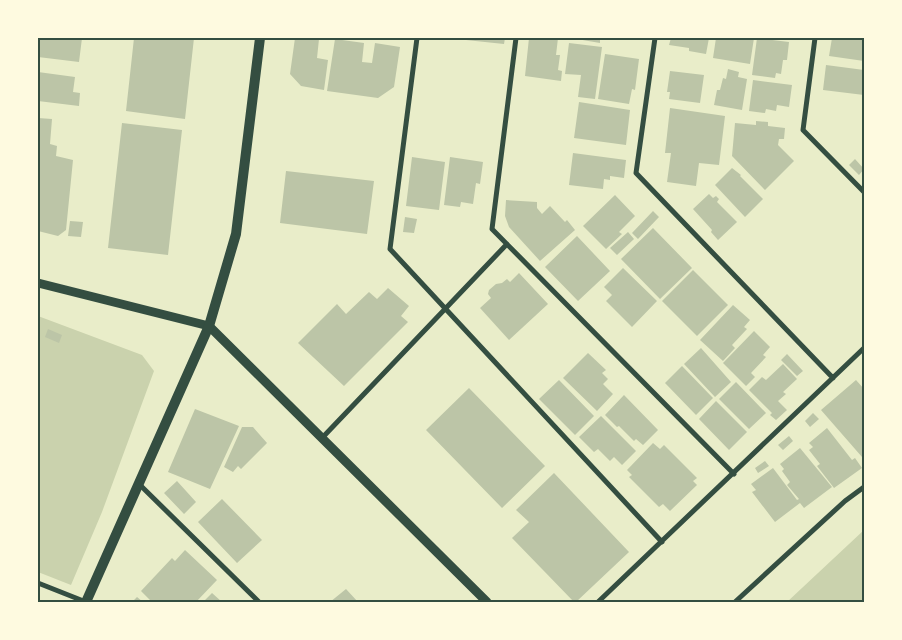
<svg xmlns="http://www.w3.org/2000/svg" width="902" height="640" font-family="Lato,sans-serif">
<style>
.green{fill:#cad2ad}
.building{fill:#bcc5a7}
.lines{fill:none;stroke-linecap:round;stroke-linejoin:round}
.minor{stroke:#344e41;stroke-width:5}
.tertiary{stroke:#344e41;stroke-width:9}
.secondary{stroke:#344e41;stroke-width:10}
.neatline{fill:none;stroke:#344e41;stroke-width:2}
</style>
<rect width="100%" height="100%" fill="#e9edc9"/>
<path class="green" d="M38 316 142 355 154 371 102 512 71 585 38 572Z
M864 530V602H787Z"/>
<path class="building" d="M38 38H82L79 62 38 57Z
M134 38H194L185 119 126 111Z
M295 38 319 39 317 58 328 60 324 90 301 86 290 74Z
M466 38H505L504 44 466 40Z
M529 38H558L556 55H560L558 70 562 71 561 81 525 76Z
M571 38H600V43Z
M671 38H709L706 54 689 51V48L669 45Z
M716 38H754L750 64 713 58Z
M757 38 789 42 787 60H783L781 74 776 73 775 78 752 75Z
M832 38H864V61L829 56Z
M335 39 364 43 362 62 372 63 375 43 400 47 394 87 378 98 327 91Z
M569 43 602 47 595 99 578 97 581 75 565 74Z
M605 54 639 59 635 90 632 89 629 104 598 99Z
M826 65 864 70V95L823 90Z
M728 69 739 72 738 77 747 79 742 110 714 105 717 90H720L723 78 726 79Z
M670 71 704 75 700 103 669 99 670 92H667Z
M38 72 75 77 73 92 80 93 79 106 38 101Z
M753 80 792 85 789 107 777 105 776 111 766 109 765 113 749 111Z
M579 102 630 110 626 145 574 138Z
M670 108 725 116 719 165 699 163 696 186 667 182 671 153H665Z
M38 118 52 119 50 144 57 146 56 156 73 160 66 230 58 236 38 231Z
M756 121 768 122V126L785 128 784 139H779L778 145 794 161 765 190 732 156 735 123 756 125Z
M122 123 182 130 168 255 108 248Z
M573 153 626 160 624 178 610 176V180L604 179 603 189 569 185Z
M412 157 445 162 439 210 406 206Z
M450 157 483 162 480 184 476 183 473 204 461 202 460 207 444 205Z
M855 159 864 169 859 175 849 165Z
M732 168 741 175 740 176 763 199 745 217 715 185Z
M286 171 374 181 367 234 280 223Z
M709 194 713 198 716 196 719 199 717 202 737 222 718 240 711 232 712 230 693 209Z
M615 195 635 216 619 232 622 234 606 249 583 226Z
M506 200 537 202V208L542 214 550 206 565 222 567 220 575 230 540 261 509 227 505 216Z
M653 211 659 217 638 239 632 233Z
M405 217 417 219 414 233 403 232Z
M70 221 83 222 81 237 68 236Z
M653 228 692 268 660 299 621 259Z
M628 232 634 239 617 255 610 248Z
M577 236 610 271 578 301 545 267Z
M623 268 657 301 632 327 606 301 612 295 604 287Z
M693 270 728 305 697 336 662 301Z
M519 273 548 304 509 340 480 308 491 298 488 294 489 290 496 284 502 283 507 279 510 282Z
M388 288 409 306 401 316 408 322 344 386 298 343 337 304 346 314 369 292 377 299Z
M733 305 750 320 744 327 747 329 732 345 735 348 723 361 700 340Z
M48 329 62 335 59 343 45 337Z
M754 331 770 347 763 355 766 357 751 373 755 377 746 386 723 363Z
M701 348 731 382 715 397 684 364Z
M588 353 606 370 602 373 608 379 603 384 613 394 597 411 563 378Z
M787 354 803 371 797 376 781 360Z
M783 364 797 379 783 392 786 394 778 401 787 410 776 420 770 415 772 413 749 390 762 377 766 380Z
M682 366 713 398 696 415 665 383Z
M559 380 594 416 575 435 539 399Z
M856 380 864 389V454L862 457 821 410Z
M736 382 766 413 749 429 719 399Z
M469 388 545 466 502 508 426 430Z
M624 395 658 430 643 445 636 439 634 441 619 426 617 427 605 415Z
M716 401 747 432 729 450 699 419Z
M195 409 239 426 210 489 168 472Z
M813 413 819 419 810 427 805 421Z
M601 416 636 451 622 465 614 457 610 461 598 449 594 452 579 437Z
M242 427H253L267 443 241 469 238 466 233 472 224 467Z
M827 428 852 460 855 458 862 468 834 488 817 466 820 464 809 450 813 447 809 443Z
M789 436 793 441 783 450 778 445Z
M653 443 660 449 664 445 697 478 693 481 697 485 670 511 663 504 659 507 629 477 632 475 627 470Z
M800 448 832 487 804 508 800 503 775 522 752 492 756 490 751 484 773 468 797 500 799 499 787 485 790 482 782 471 784 469 780 464Z
M765 461 769 466 758 473 755 468Z
M554 473 629 552 576 602H574L512 538 529 522 516 510Z
M177 481 196 502 184 514 164 493Z
M222 499 262 540 237 563 198 522Z
M185 550 217 580 196 602H152L141 591 172 558 175 561Z
M346 589 358 602H330Z
M212 593 222 602H203Z
M137 597 143 602H132Z"/>
<g class="lines">
<path class="minor" d="M417 38 390 249 662 542
M516 38 492 229 734 474
M655 38 636 173 833 378
M815 38 803 130 864 192
M322 438 507 244
M139 484 259 602
M38 583 86 602
M598 602 864 348
M735 602 845 501 864 487"/>
<path class="tertiary" d="M38 283 209 326 487 602"/>
<path class="secondary" d="M86 602 209 326 236 234 260 38"/>
</g>
<rect width="902" height="640" fill="none" stroke="#fefae0" stroke-width="78"/>
<rect x="39" y="39" width="824" height="562" class="neatline"/>
</svg>
